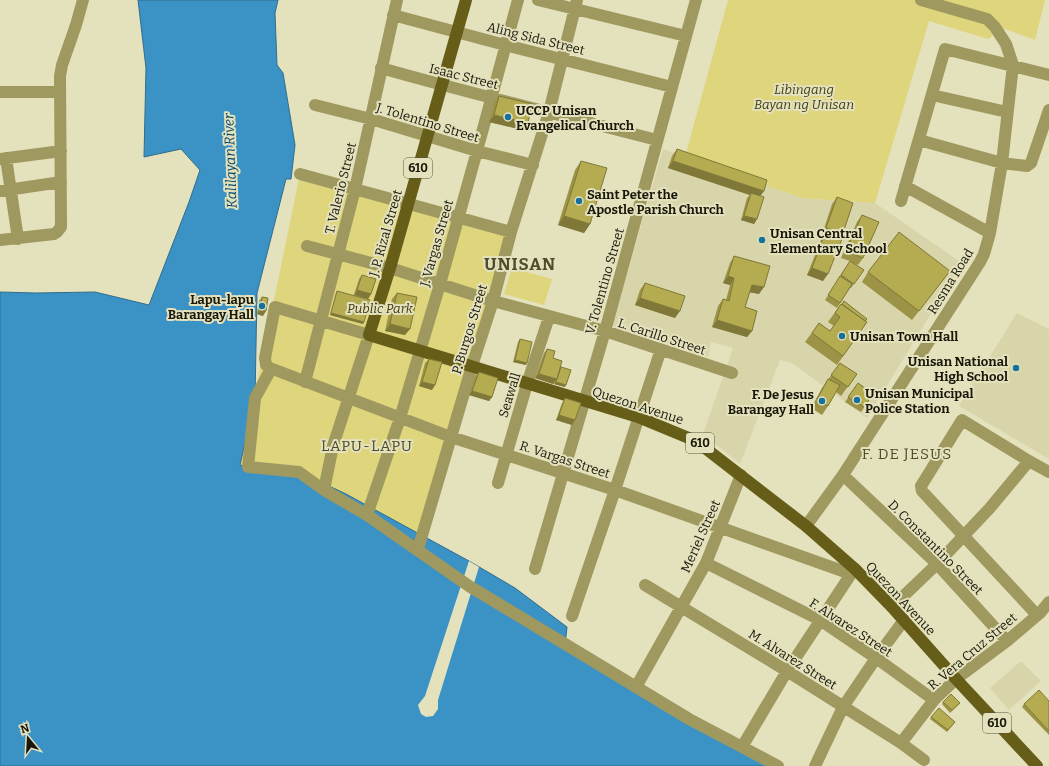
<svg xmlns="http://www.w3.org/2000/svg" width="1049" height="766" font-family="Bitter,serif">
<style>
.built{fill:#d9d5ab}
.green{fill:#dfd57c}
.water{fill:#3b92c4;stroke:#316d8c}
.pier{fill:#e4e1bd}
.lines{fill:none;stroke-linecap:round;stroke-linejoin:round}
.minor{stroke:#9f9960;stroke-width:12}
.major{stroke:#655d18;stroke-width:12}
.wall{fill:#9c9346}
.shaded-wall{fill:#7f7839}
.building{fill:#b5ab51;stroke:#7f7839}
.poi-dot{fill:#15709f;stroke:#e4e1bd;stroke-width:1.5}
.labels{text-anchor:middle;stroke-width:4;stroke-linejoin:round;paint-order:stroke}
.shield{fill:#e4e1bd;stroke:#565440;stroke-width:1}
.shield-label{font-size:12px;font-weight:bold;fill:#19170a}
.street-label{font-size:13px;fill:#19170a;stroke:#e4e1bd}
.park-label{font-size:13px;font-style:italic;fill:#413c16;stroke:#e4e1bd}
.poi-label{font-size:13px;font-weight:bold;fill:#19170a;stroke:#e4e1bd;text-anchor:start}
.water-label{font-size:14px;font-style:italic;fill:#034b6e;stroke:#e4e1bd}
.quarter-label{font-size:15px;letter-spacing:1px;fill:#4f4c2d;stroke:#e4e1bd}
.district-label{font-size:17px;font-weight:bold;letter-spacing:1px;fill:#4f4c2d;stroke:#e4e1bd}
</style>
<rect width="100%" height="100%" fill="#e4e1bd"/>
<path class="built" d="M663 149 802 198 875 203 962 263 867 418 792 363 780 360 740 464 703 434 733 348 711 342 708 357 612 326Z
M1017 313 1049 329V459L959 406Z
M1021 661 1041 681 1009 710 990 688Z"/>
<path class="green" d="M728 0H1045L1035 40 1002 28 988 39 929 21 875 203 802 198 685 157Z
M300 174 511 232 418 549 240 465Z
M512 268 552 279 544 305 504 294Z"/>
<path class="water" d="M138 0H278L275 13 277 65 283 73 295 145 291 179H286L257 293 255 398 240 465 248 467 299 472 346 494 469 561 515 588 567 627 565 645 768 766H0V292L36 293 95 292 149 305 189 202 200 170 181 149 144 157 146 68Z"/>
<path class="pier" d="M469 561 479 567 438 700V709L433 716 426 717 421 714 418 705 425 696Z"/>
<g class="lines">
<path class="minor" d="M538 0 686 36
M393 15 505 45 672 87
M381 68C472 94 565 116 657 140
M0 92H59
M932 95 1007 112
M315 105 371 119 477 151 533 165
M919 140 1002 163 1027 166 1031 163 1049 110
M6 158 18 239
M0 159 61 151
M300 174 511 232
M905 186 990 233
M0 191 61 182
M901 201 945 49 1049 75
M0 240 54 234 57 232 61 227 60 76 62 65 76 25 83 0
M307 246 390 268 493 301 605 331 732 373
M271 369 255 398 248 467 299 472 324 490 367 515 469 586 689 719 778 766
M305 382 355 189 397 0
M843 475 937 564 1007 641
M498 483 527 384 549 317
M324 490 333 446 369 335 275 307 265 358 266 365 270 368 451 437 615 490 851 574 855 569
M367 515 400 418 440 284 477 151 518 0
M806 526 843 475 980 262 984 254 990 233 1002 163 1013 65 1006 44 995 27 987 19 921 0
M418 549 472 366 493 301 511 232 549 112 577 0
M706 563 820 620 876 658 934 700
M535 569 605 331 696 0
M645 585 787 671 901 743 924 760
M892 607 937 564 989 509 1029 461
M1037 615 922 491 921 486 962 420 1029 461 1049 472
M572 616 615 490 661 349
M636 687 706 563 741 475
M901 743 934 700 956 679 1007 641 1040 613 1049 602
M742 747 787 671 851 574
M815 766 843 707 876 658 904 620"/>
<path class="major" d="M466 0 390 268 369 335 638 417 696 441 806 526 855 569 892 607 956 679 1037 766"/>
</g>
<path class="wall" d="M499 96 523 130 489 122 494 103Z
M677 149 760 196 757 219 754 224 741 220 747 198 750 195 668 168 672 156Z
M581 161 590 224 584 233 558 225 575 170Z
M837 197 840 238 823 281 807 275 821 240 824 236 822 235 832 204Z
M862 215 863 258 858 265 853 263 864 270 851 288H850L837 308 825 300 838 280V279L850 261 841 258 857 222Z
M734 256 759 294 750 292 745 307 752 331 747 337 712 327 718 306 723 299 726 300 730 285 723 283 730 263Z
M950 271 912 320 862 282 868 272Z
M362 275 371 294 368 299 354 295 359 279Z
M645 283 675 318 635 305 640 290Z
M337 291 364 322 363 324 330 315 336 293Z
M397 293 405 335 385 331 392 299Z
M262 297 263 316 257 314 259 301Z
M841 304 867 322 837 365 805 342 819 323 830 331 834 326 828 322Z
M520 339 526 365 513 362 518 342Z
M547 349 553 358 561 367 565 387 554 384 555 382 553 384 535 378 544 353Z
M429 359 435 385 432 390 419 386 425 363Z
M840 363 857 374 841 396 836 392 828 406 822 415 811 408 822 388Z
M479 372 492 397 489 401 469 395 475 376Z
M858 383 873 394 861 412 845 402Z
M565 398 575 420 572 425 556 420 562 403Z
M1049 701V735L1022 707 1024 704Z
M943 702 960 703 950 713 942 704Z
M931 717 955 722 947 732 930 719Z"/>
<path class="shaded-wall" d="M494 115 528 123 523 130 489 122Z
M673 161 764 191 759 198 751 193 750 195 668 168Z
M564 216 590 224 584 233 558 225Z
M744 216 757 219 754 224 741 220Z
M826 228 843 233 838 240 825 233 824 236 822 235Z
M812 268 828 274 823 281 807 275Z
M728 276 734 278 730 285 723 283Z
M752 285 764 287 759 294 748 292Z
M357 290 371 294 368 299 354 295Z
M640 298 680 311 675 318 635 305Z
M260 310 266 311 263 316 257 314Z
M331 313 364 322 363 324 330 315Z
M717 320 752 331 747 337 712 327Z
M390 324 410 329 405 335 385 331Z
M515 360 527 363 526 365 513 362Z
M539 374 557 379 553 384 535 378Z
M422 382 435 385 432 390 419 386Z
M556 382 566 385 565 387 554 384Z
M472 391 492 397 489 401 469 395Z
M559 415 575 420 572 425 556 420Z"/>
<path class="building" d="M499 96 532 104 528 123 494 115Z
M677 149 767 180 764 191 673 161Z
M581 161 607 168 590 224 564 216Z
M751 193 764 197 757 219 744 216Z
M837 197 853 203 843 233 826 228Z
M862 215 879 222 863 258 846 251Z
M899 232 950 271 919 311 868 272Z
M825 233 842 239 828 274 812 268Z
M734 256 770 266 764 287 752 285 745 307 757 311 752 331 717 320 723 299 729 301 734 278 728 276Z
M850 261 864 270 854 284 841 275Z
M362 275 376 279 371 294 357 290Z
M840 276 852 284 840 303 828 295Z
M645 283 685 296 680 311 640 298Z
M337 291 370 300 364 322 331 313Z
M397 293 417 297 410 329 390 324Z
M262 297 268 298 266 311 260 310Z
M844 301 867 319 865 321 842 304Z
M841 304 867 322 843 356 812 333 819 323 830 331 840 317 835 313Z
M520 339 532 342 527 363 515 360Z
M547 349 555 351 553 358 562 361 557 379 539 374Z
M429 359 442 362 435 385 422 382Z
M840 363 857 374 848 387 831 375Z
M561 367 571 370 566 385 556 382Z
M479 372 498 378 492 397 472 391Z
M828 379 840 385 828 406 817 399Z
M858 383 873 394 864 407 848 397Z
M565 398 581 403 575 420 559 415Z
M1039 690 1049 701V731L1024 704Z
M951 694 960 703 952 710 943 702Z
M939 708 955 722 948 730 931 717Z"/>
<g class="poi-dot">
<circle cx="508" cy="117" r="4"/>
<circle cx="579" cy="201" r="4"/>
<circle cx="762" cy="240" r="4"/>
<circle cx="262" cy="306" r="4"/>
<circle cx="842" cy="336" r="4"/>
<circle cx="1016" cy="368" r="4"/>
<circle cx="857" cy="400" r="4"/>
<circle cx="822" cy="401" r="4"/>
</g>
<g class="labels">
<g class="shield">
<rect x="404" y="158" width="28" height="20" rx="3"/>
<rect x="686" y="433" width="28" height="20" rx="3"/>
<rect x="983" y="713" width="28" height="20" rx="3"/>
</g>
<g class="shield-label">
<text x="418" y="172">610</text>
<text x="700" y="447">610</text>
<text x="997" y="727">610</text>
</g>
<g class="street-label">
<text transform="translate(536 38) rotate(14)" y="5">Aling Sida Street</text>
<text transform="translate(464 76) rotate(14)" y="5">Isaac Street</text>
<text transform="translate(428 122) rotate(17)" y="5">J. Tolentino Street</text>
<text transform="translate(340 188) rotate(-76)" y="5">T. Valerio Street</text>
<text transform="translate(385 233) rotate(-74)" y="5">J. P. Rizal Street</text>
<text transform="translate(436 243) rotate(-74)" y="5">J. Vargas Street</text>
<text transform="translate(604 281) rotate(-74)" y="5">V. Tolentino Street</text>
<text transform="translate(950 281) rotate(-58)" y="5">Resma Road</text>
<text transform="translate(469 329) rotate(-73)" y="5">P. Burgos Street</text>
<text transform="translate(662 336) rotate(18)" y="5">L. Carillo Street</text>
<text transform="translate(509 395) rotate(-73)" y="5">Seawall</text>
<text transform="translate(638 405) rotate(18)" y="5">Quezon Avenue</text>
<text transform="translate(565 459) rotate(18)" y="5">R. Vargas Street</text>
<text transform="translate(700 536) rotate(-66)" y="5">Meriel Street</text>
<text transform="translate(936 547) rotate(45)" y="5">D. Constantino Street</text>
<text transform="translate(901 598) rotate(47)" y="5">Quezon Avenue</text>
<text transform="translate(851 627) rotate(33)" y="5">F. Alvarez Street</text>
<text transform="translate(972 651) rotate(-40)" y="5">R. Vera Cruz Street</text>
<text transform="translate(793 659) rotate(32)" y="5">M. Alvarez Street</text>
</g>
<g class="park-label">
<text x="804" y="94">Libingang<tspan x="804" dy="15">Bayan ng Unisan</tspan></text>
<text x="380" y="313">Public Park</text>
</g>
<g class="poi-label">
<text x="516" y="115">UCCP Unisan<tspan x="516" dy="15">Evangelical Church</tspan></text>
<text x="587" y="199">Saint Peter the<tspan x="587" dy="15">Apostle Parish Church</tspan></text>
<text x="770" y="238">Unisan Central<tspan x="770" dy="15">Elementary School</tspan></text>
<text x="254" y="304" text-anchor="end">Lapu-lapu<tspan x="254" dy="15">Barangay Hall</tspan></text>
<text x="850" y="341">Unisan Town Hall</text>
<text x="1008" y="366" text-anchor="end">Unisan National<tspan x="1008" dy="15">High School</tspan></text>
<text x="865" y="398">Unisan Municipal<tspan x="865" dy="15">Police Station</tspan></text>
<text x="814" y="399" text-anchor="end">F. De Jesus<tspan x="814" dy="15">Barangay Hall</tspan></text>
</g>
<g class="water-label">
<text transform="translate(230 161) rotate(-92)" y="5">Kalilayan River</text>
</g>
<g class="quarter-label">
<text x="367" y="451">LAPU-LAPU</text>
<text x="907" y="459">F. DE JESUS</text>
</g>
<g class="district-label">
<text x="520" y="270">UNISAN</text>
</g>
</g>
<g transform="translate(28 738) rotate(342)" stroke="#e4e1bd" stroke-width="3" paint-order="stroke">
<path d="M0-3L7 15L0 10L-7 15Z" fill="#19170a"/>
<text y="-6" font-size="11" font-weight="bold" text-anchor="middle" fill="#19170a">N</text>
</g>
</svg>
